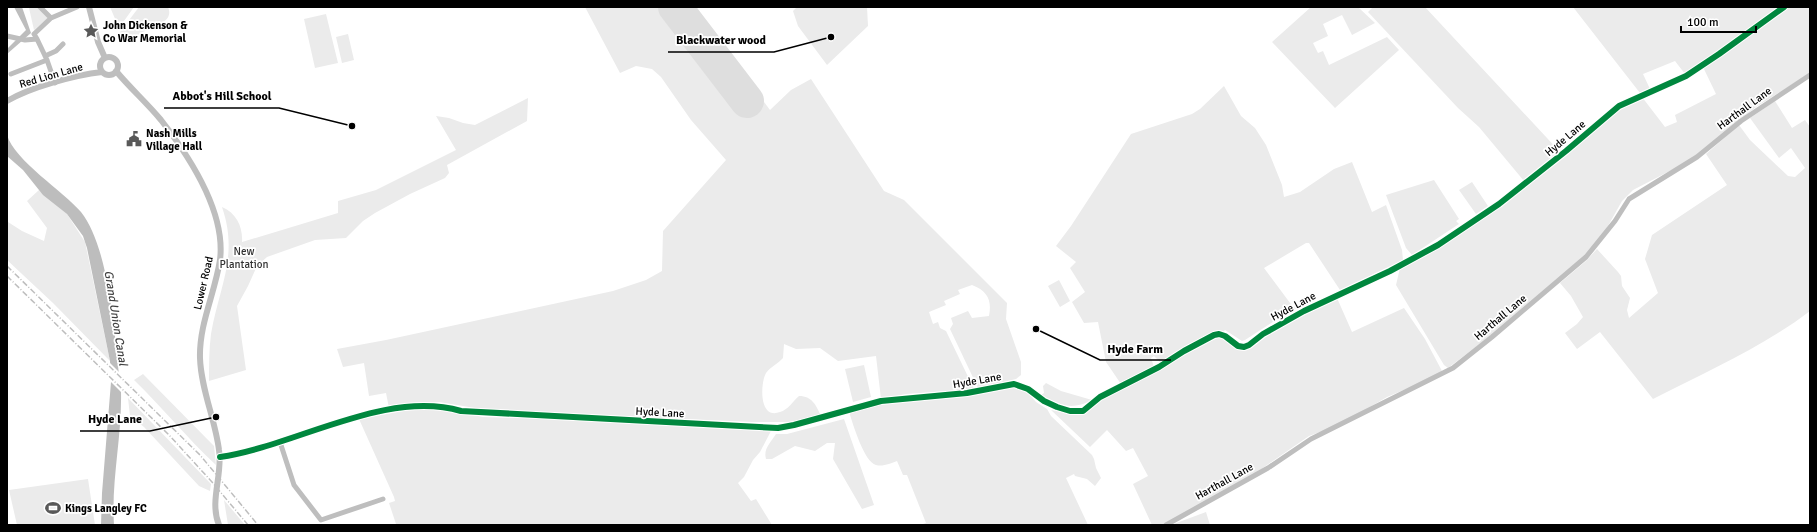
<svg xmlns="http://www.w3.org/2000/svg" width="1817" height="532" font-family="Signika,sans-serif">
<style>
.green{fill:#ebebeb}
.water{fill:#bdbdbd}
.pier{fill:#fff}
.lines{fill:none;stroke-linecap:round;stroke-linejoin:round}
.runway{stroke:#dedede;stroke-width:34}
.minor{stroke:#bebebe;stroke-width:5}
.tertiary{stroke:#bebebe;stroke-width:6}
.rail{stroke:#bebebe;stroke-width:1.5;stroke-dasharray:6 2 1 2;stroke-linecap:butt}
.cycleway-casing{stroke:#fff;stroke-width:8}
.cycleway{stroke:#00873e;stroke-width:6}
.labels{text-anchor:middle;stroke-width:3.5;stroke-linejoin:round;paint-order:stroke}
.poi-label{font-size:11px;font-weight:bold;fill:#000;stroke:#fff;text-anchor:start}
.street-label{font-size:11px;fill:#000;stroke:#fff}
.park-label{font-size:11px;fill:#313131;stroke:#fff}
.water-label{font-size:12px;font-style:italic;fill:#424242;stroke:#fff}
.leader{fill:none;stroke:#000;stroke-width:1.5}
.callout-dot{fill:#000;stroke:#fff;stroke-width:1.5}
.callout-label{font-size:12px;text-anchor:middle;font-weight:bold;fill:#000;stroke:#fff;stroke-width:3.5;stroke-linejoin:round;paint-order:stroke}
</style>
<rect width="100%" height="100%" fill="#fff"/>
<path class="green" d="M30 7H38L47 17V19L34 30 29 8Z
M110 7H134L119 28Z
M139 7H168C175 23 151 27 141 33 136 36 131 40 125 43L117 36Z
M585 7H694L770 110 791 90 811 79 884 191 904 200 1007 303 1006 319 1021 362V375L1016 379 978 388 950 329 953 324 951 318 968 311 972 318 989 316C992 301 988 291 972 285L958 290 960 294 944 301 946 305 929 312 933 324 938 322 940 328 946 331 974 389 906 394 881 399 876 356 838 361 820 348 796 349 784 344 783 358C778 364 770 367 766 373 760 384 759 420 780 412 788 410 793 401 799 396 812 396 816 405 821 416L789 422H752L530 412 475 408 439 402 389 408 386 393 369 396 364 363 343 367 337 349 386 340 613 291 646 280 662 271 663 231 726 160 691 120 661 77 652 69 636 66 620 73Z
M797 7H867L868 26 827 65 798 26 793 11Z
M1311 7H1358L1375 23 1352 35 1342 15 1323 24 1328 36 1313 43 1318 53 1323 51 1329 65 1387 37 1399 50 1335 108 1272 42Z
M1373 7H1425L1560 152 1524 181 1479 127 1458 108 1368 12Z
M1573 7H1781L1701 64 1685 74 1675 61 1643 74 1650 89 1640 93Z
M1787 7H1810V73L1756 107 1689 161 1633 190 1622 201 1604 233 1580 261 1498 330 1448 368 1444 365 1396 285 1400 268C1465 235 1526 189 1582 142 1602 125 1617 109 1642 97L1665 127 1677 122 1675 115 1716 94 1703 67 1724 55Z
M326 14 338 63 315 68 304 19Z
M348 34 354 60 342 63 336 37Z
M1224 86 1241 116 1255 128 1266 145 1282 185 1284 197 1300 192 1334 169 1352 162 1372 212 1386 205 1402 250 1403 260 1340 290 1309 243H1306L1264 268 1293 307 1305 301 1306 303 1279 318 1245 340 1242 341 1225 330 1221 334C1203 332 1175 353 1160 362L1154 356 1151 358 1154 367 1121 384 1106 362 1098 322 1084 323 1072 302 1085 292 1070 268 1076 262 1056 246 1071 226 1131 134 1192 114 1200 109Z
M528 98 527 121 447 165 449 173 445 178 410 194 375 213 363 221 346 238 315 240 267 257 257 266 248 286 237 306 246 370 209 381C209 366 209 349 211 334 219 287 239 256 222 207 237 213 243 228 242 242L338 213V201L376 190 456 150 436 116 449 118 463 123 475 125Z
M1775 101 1792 128 1805 120 1810 127V311C1763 347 1706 372 1653 399L1600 332 1577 349 1565 333 1577 324 1583 317 1571 296 1560 283 1586 261 1597 249 1618 272 1621 276 1622 286 1630 298 1627 310 1629 318 1658 293 1645 259 1652 235 1727 185 1706 154 1739 125 1750 140 1788 176 1795 177 1805 168 1791 148 1779 158 1750 118Z
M1434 180 1459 219 1456 221 1459 224 1412 255 1406 248 1386 195Z
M1472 182 1488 206 1476 214 1459 190Z
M39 190 67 214 85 242 110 361 53 303 7 260 8 222 22 231 44 241 47 228 27 201Z
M1059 280 1070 301 1060 307 1048 286Z
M1337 298 1352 332 1404 308 1425 339 1442 371 1425 381 1387 397 1339 425 1309 436 1254 474 1164 525H1152L1133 484 1148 476 1133 448 1126 451 1107 430 1090 447 1051 410 1072 414 1084 412 1103 398 1219 337 1227 340 1237 349 1242 350 1252 346 1301 314Z
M864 365 871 397 853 402 845 369Z
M143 374 214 446 216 465C187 438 162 407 134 380Z
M1046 383 1061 391 1092 400C1071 411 1060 405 1041 395L1044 393 1043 386Z
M1011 385 1026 390 1036 402 1047 409 1051 416 1092 455 1094 459 1096 468 1101 478 1095 486 1087 479 1075 476 1074 474 1066 478 1088 525H920L926 523 907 475H903L897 461C891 463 883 467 876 465 864 462 853 424 849 412L882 404Z
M128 398 211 484 210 491 199 486 144 427 130 416Z
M420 408H437L483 417 564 419 770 430 771 431 760 452 753 460 744 477 738 483 751 501 756 499 772 525H393L396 524 389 503 395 501 394 497 359 419Z
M844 419 874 505 862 509 833 459 835 443H827L815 451 795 446 772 459H766C763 449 771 442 776 434H787Z
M88 479 95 525H17L9 490Z
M224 500 245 525H228Z
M1206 512 1210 525H1171Z"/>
<path class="water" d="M14 7H22L31 33 7 54V49L26 30Z
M7 135C15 161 63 191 81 212 111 250 115 344 121 392 122 437 111 481 114 525H101L102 493 111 382 110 361 87 248 83 236 67 214 43 195 23 170 7 156Z"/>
<path class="pier" d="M108 361 121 374 123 394 109 380Z"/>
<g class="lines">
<path class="runway" d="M675 7 747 101"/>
<path class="minor" d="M40 7 51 18
M7 36 25 40 37 39 47 60 55 83
M37 39 34 34 51 18 77 7
M45 56 56 51 63 44
M11 74 47 60
M280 442 294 485 321 520 383 499
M220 457C296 446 385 389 461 411L778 428 794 425 881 401 967 393 1014 384 1028 389 1044 401 1057 407 1070 411H1083L1100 397 1159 367 1184 351 1214 335 1219 334 1225 336 1238 346 1244 347 1249 345 1263 334 1304 311 1390 271 1438 245 1499 204 1566 151 1619 106 1686 76 1719 54 1784 7
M1166 525 1268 468 1311 439 1453 368 1492 337 1586 257 1615 221 1629 199 1697 157 1741 121 1810 75"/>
<path class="tertiary" d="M89 7 98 42 105 58
M100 66a9 9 0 1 1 18 0a9 9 0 1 1-18 0Z
M116 71C130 88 147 103 161 120 189 156 226 212 220 260 215 293 199 324 200 358 201 389 215 419 219 450 223 475 209 501 219 525
M7 101C31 87 75 75 102 72"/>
<path class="rail" d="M7 266 200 455 258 525
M7 276 170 436 212 482 248 525"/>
<defs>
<path id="cycleway" d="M220 457C296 446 385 389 461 411L778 428 794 425 881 401 967 393 1014 384 1028 389 1044 401 1057 407 1070 411H1083L1100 397 1159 367 1184 351 1214 335 1219 334 1225 336 1238 346 1244 347 1249 345 1263 334 1304 311 1390 271 1438 245 1499 204 1566 151 1619 106 1686 76 1719 54 1784 7"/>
</defs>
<use href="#cycleway" class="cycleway-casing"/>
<use href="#cycleway" class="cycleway"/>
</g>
<defs>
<symbol id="sight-bare" viewBox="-9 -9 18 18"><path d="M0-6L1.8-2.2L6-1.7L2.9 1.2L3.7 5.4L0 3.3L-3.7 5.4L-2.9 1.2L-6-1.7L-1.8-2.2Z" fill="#595959" stroke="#fff" stroke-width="2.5" paint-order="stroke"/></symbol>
<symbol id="civic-bare" viewBox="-9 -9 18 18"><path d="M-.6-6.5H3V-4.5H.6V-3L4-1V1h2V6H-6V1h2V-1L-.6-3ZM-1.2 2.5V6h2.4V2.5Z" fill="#595959" stroke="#fff" stroke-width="2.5" paint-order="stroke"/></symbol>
<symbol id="stadium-bare" viewBox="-9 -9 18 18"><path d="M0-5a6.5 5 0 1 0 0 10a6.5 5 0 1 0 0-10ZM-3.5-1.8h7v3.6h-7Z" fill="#595959" stroke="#fff" stroke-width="2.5" paint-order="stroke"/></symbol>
</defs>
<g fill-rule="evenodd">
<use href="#sight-bare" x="80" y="20" width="22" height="22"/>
<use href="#civic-bare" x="123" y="128" width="22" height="22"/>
<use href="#stadium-bare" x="42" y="497" width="22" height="22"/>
</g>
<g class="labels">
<g class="poi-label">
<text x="103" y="29">John Dickenson &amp;<tspan x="103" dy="13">Co War Memorial</tspan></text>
<text x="146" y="137">Nash Mills<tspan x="146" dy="13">Village Hall</tspan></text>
<text x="65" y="512">Kings Langley FC</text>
</g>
<g class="street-label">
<text transform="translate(51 75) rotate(-16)" y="4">Red Lion Lane</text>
<text transform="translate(1744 108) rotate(-36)" y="4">Harthall Lane</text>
<text transform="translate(1565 138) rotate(-40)" y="4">Hyde Lane</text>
<text transform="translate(203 283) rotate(-77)" y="4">Lower Road</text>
<text transform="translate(1293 306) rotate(-28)" y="4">Hyde Lane</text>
<text transform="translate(1500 317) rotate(-40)" y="4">Harthall Lane</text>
<text transform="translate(977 380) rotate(-10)" y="4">Hyde Lane</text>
<text transform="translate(660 412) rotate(3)" y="4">Hyde Lane</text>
<text transform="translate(1224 481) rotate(-29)" y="4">Harthall Lane</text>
</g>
<g class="park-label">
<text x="244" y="255">New<tspan x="244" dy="13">Plantation</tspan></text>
</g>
<g class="water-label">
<text transform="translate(116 318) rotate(81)" y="4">Grand Union Canal</text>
</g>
</g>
<path class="leader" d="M831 37L774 52H668M352 126L279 108H164M1036 329L1100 360H1171M216 417L150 431H80"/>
<g class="callout-dot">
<circle cx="831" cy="37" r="4"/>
<circle cx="352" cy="126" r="4"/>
<circle cx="1036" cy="329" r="4"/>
<circle cx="216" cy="417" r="4"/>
</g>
<g class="callout-label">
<text x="721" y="44">Blackwater wood</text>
<text x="222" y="100">Abbot's Hill School</text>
<text x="1135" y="353">Hyde Farm</text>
<text x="115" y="423">Hyde Lane</text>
</g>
<rect width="1817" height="532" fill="none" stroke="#000000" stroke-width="16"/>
<path d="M1681 26v6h75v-6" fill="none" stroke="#000000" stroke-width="2"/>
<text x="1687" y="26" font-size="12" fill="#000000" stroke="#ffffff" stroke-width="3" paint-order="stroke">100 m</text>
</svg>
